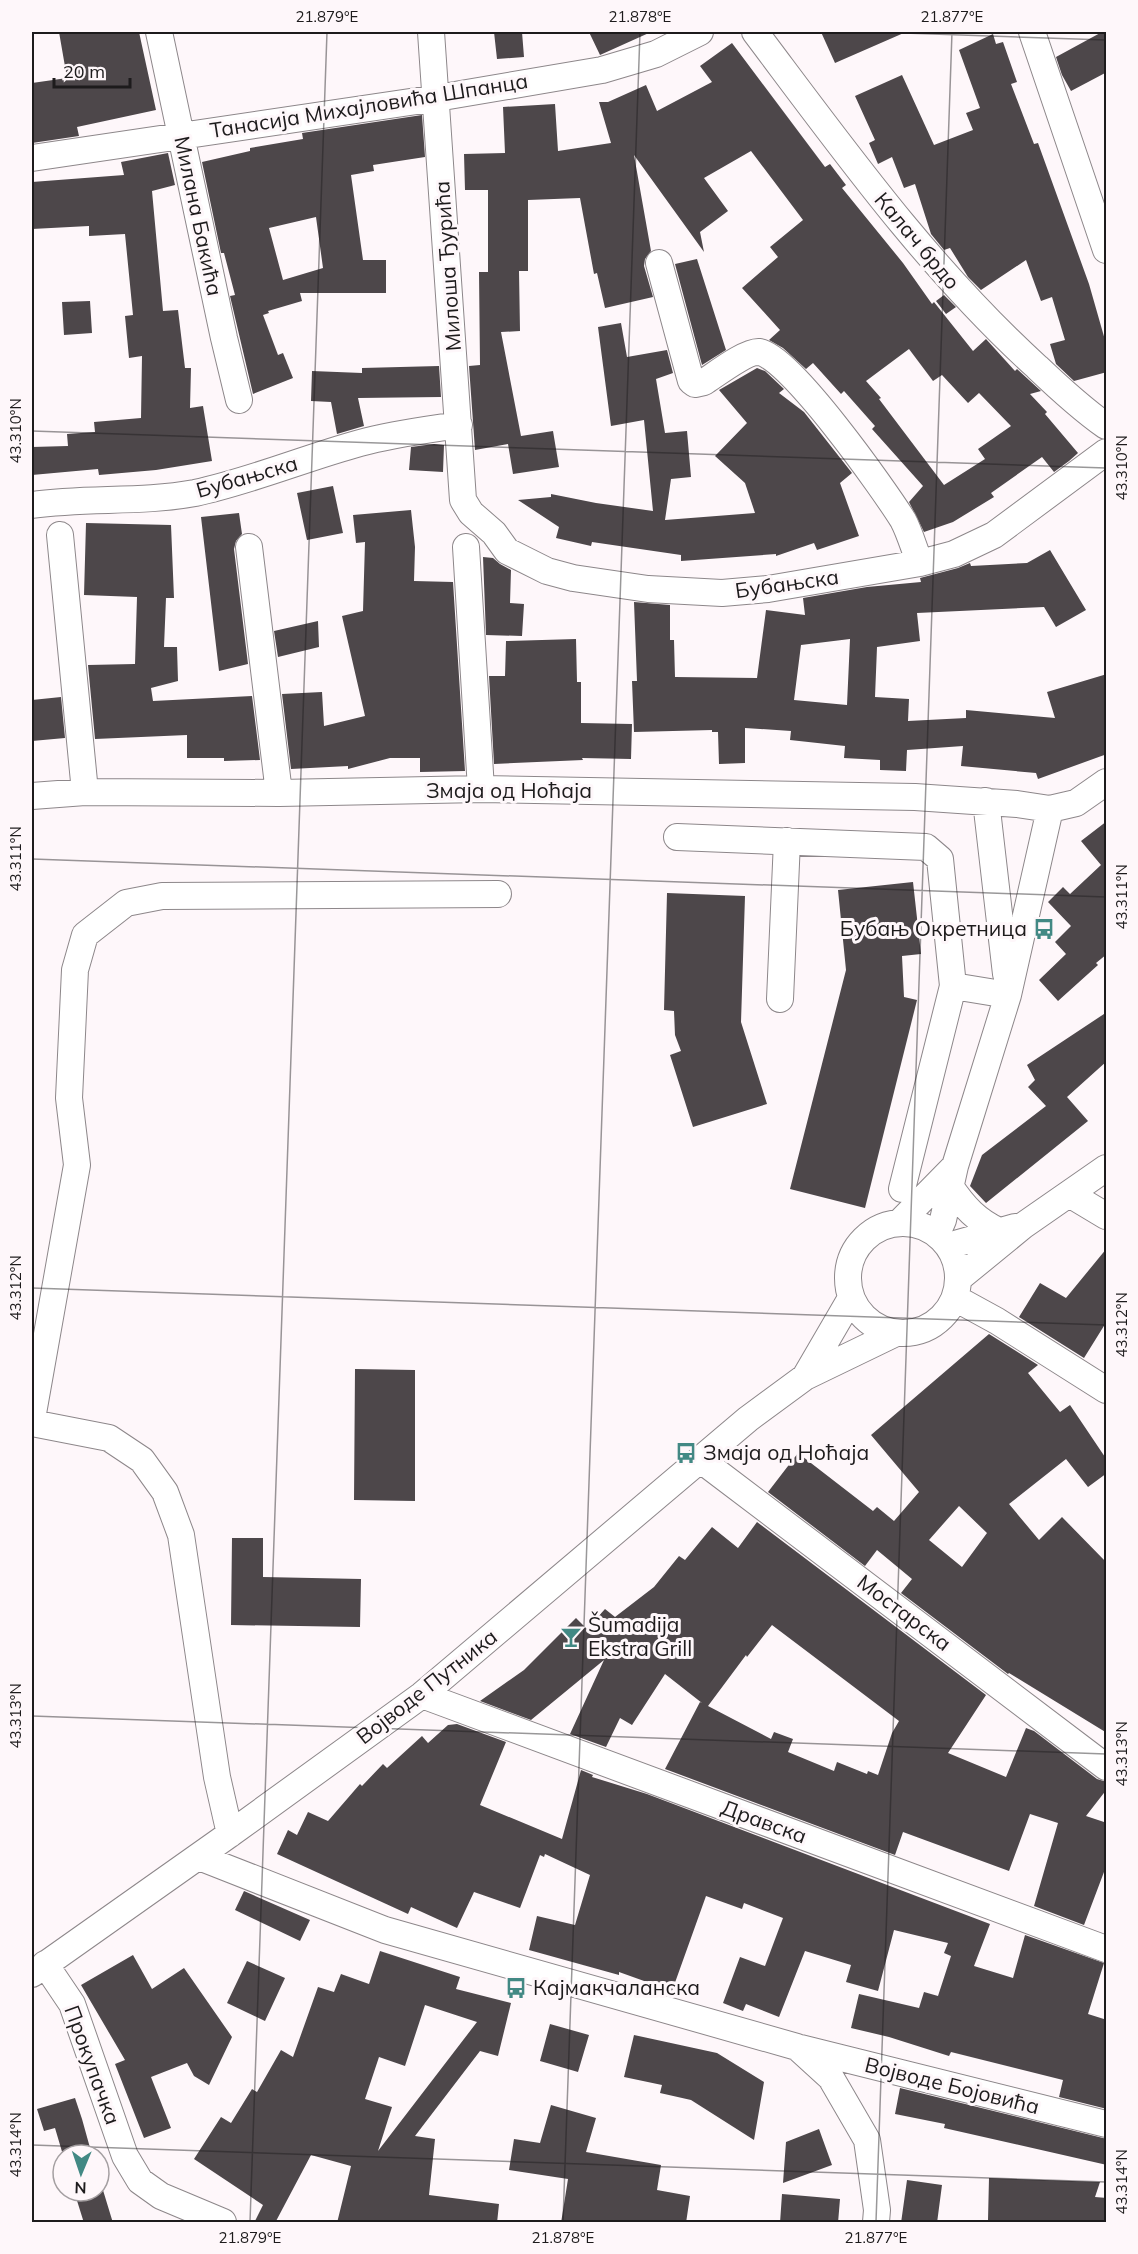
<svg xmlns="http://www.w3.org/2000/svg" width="1138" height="2254" font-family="Mulish,sans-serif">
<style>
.building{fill:#4d474a;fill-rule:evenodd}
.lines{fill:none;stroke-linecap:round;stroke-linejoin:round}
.minor-casing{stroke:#8d878a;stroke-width:28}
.minor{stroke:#fff;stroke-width:26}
.ticks{fill:none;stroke:#1d1b1c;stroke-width:1.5;stroke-opacity:0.45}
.labels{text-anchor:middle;stroke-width:6;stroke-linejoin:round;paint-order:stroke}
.street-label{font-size:21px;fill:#1d1b1c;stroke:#fef7fa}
.poi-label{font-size:21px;fill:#1d1b1c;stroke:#fef7fa;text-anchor:start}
.neatline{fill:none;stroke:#1d1b1c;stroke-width:2}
.ticks-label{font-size:15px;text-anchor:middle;fill:#1d1b1c}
</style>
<rect width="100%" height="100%" fill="#fef7fa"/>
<path class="building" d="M59 32H139L156 110 77 127 79 136 32 143V83L67 78Z
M494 32H522L524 57 497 59Z
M589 32H651L600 55Z
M821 32H906L835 63Z
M1102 32H1107V72L1071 91 1062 75 1056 57Z
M993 34 996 44 1003 42 1017 82 1011 84 1034 144 1038 143 1089 284 1107 347V372L1074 381 1056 364 1050 344 1065 340 1052 297 1041 301 1026 260 981 290 968 277 950 248 944 250 931 234 915 184 904 188 892 157 878 164 869 143 875 140 855 96 902 75 934 145 973 130 966 113 980 108 959 50Z
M732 43 825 167 830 164 846 185 842 188 903 263 932 304 934 302 973 351 986 339 1015 371 1017 369 1041 391 1030 394 1047 412 1045 414 1078 453 1069 461 1054 472 1042 457 991 493 994 497 953 522 924 532 909 502 923 486 872 429 875 426 844 391 841 394 813 363 806 369 783 348 769 340 780 330 742 288 778 257 770 247 803 220 751 151 704 178 728 211 700 232 704 252 634 155 651 251 645 259 644 266 653 297 605 308 597 273 594 274 580 198 528 200V271H519L520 331 501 332 521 436 553 431 559 467 513 474 508 444 475 450 469 366 480 365 479 272H488V190H465L464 154 505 153 503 107 555 104 558 151 611 143 599 102H608L646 85 657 111 712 82 700 66ZM909 349 933 381 942 375 968 403 979 393 1011 426 978 449 985 459 944 485 879 399 881 398 866 381Z
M422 115 425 157 373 165 374 171 351 175 363 260H386V293H300L302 301 268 311 269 313 263 315 278 355 283 353 293 378 253 394 230 296 235 295 224 253H221L202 162 250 151V148L303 139 302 133ZM316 217 323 268 283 280 269 228Z
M168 153 175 185 152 191 163 311 178 310 185 368H191L190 408 203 406 212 461 156 470 99 475 98 469 32 475V447L68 446 67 434 95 432 94 422 141 418 142 356 129 358 125 316 133 315 125 234 89 236V226L32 229V182L124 175 121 162Z
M697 259 726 350 702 365 675 264Z
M944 295 956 307 946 314 936 301Z
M90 301 92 333 64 335 62 302Z
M621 323 627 357 667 350 673 373 656 379 665 433 687 431 691 477 671 479 665 520 755 513 745 483 715 456 747 423 719 390 757 368 765 371 784 389 779 393 804 412 852 473 840 483 859 536 817 550 814 543 776 556V554L681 561V555L592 542 591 546 556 538 559 527 518 500 551 497V494L596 503 653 511 644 420 611 426 598 327Z
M439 366 441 397 358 398 364 426 337 434 331 402 311 401 312 371 362 373V368Z
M434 444 444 445 443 472 409 470 411 447Z
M333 486 343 533 307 540 297 493Z
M411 510 415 547 414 581 453 582 465 771 420 772V758H390L348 769V766L291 769 282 694 322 692 324 726 365 716 342 616 363 611 365 542 356 543 353 515Z
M239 513 242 534 236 541 234 549 248 664 219 671 201 517Z
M86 523 171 525 174 598H166L164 647H177L178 681 151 688 153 701 252 696 260 760 224 761V758H187V735L95 739 88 665 135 664 137 597 84 595Z
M1050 550 1086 610 1056 627 1044 607 917 613 920 641 877 647 875 697 909 699 908 721 966 718V710L1055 718 1047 692 1107 674V754L1038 779 1036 773 961 766 963 746 907 750 906 771 880 770V760L844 758 845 746 790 740 791 731 745 728V763L719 764 718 732H712V730L634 732 632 681H637L634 602 670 605V640H674L675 677 757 678 766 610 805 615 803 598 867 587 921 582 920 578 958 568 970 563 971 566 1027 563ZM850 639 847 705 794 700 801 645Z
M483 557 493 558 500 564 511 570 510 603 524 604 522 636 486 635Z
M318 621 319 647 278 657 274 631Z
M576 639 577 682H581V723L632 724 631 759 582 758 583 760 494 764 489 676H505L506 641Z
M61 697 65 738 32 741V700Z
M1107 821V954L1096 963 1098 965 1058 1001 1039 980 1066 954 1055 942 1071 926 1048 902 1063 887 1070 894 1101 865 1081 841Z
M913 882 921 954 902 956 904 997 917 1000 865 1208 790 1189 846 970 838 890Z
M667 893 745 896 741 1022 767 1104 693 1127 670 1055 681 1051 675 1035 674 1011 664 1010Z
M1107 1012V1061L1067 1097 1088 1121 986 1203 970 1186 982 1155 1046 1106 1028 1087 1035 1080 1027 1065Z
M1107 1248V1321L1084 1358 1019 1317 1040 1283 1066 1298Z
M989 1334 1038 1365 1028 1373 1060 1412 1070 1405 1107 1460V1473L1088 1487 1066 1459 1009 1504 1039 1540 1062 1517 1107 1563V1733L1009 1673 1008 1674 901 1593 912 1579 877 1550 865 1566 768 1492 798 1453 873 1511 877 1507 894 1521 919 1492 871 1435ZM959 1506 987 1533 962 1567 929 1540Z
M355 1369 415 1370V1501L354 1500Z
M757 1522 986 1695 948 1753 1006 1777 1026 1728 1034 1731 1097 1779 1107 1782V1789L1086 1816 1107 1823V1864L1084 1925 1034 1906 1058 1823 1030 1814 1009 1871 903 1832 895 1855 665 1769 700 1702 702 1703 665 1674 632 1725 620 1718 606 1747 570 1734 604 1660 531 1720 480 1701 524 1670 576 1618 587 1629 605 1609 615 1617 654 1587 679 1556 685 1560 712 1527 738 1548ZM772 1625 899 1721 892 1733 878 1775 868 1771 867 1774 837 1762 834 1771 788 1752 793 1739 774 1732 771 1739 708 1706 746 1655 747 1657Z
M232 1538H263V1577L361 1579 360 1627 231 1625Z
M457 1724 506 1742 480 1805 562 1839 581 1770 593 1775 592 1777 647 1794 990 1924 974 1966 1013 1978 1025 1935 1104 1963 1088 2014 1107 2020V2109L1059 2097 1063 2080 951 2052 949 2056 889 2037 851 2028 859 1994 919 2008 924 1992 938 1996 951 1956 944 1953 948 1943 894 1930 878 1991 846 1982 851 1965 805 1951 779 2017 746 2004 743 2011 723 2003 740 1957 765 1966 783 1918 744 1903 742 1909 706 1896 672 1991 619 1972V1975L529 1950 537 1916 575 1925 590 1875 545 1854 544 1857 540 1855 520 1908 474 1892 457 1928 411 1907 408 1914 277 1854 288 1830 297 1835 308 1812 328 1821 360 1784 362 1786 383 1764 387 1768 422 1736 428 1743 448 1725Z
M244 1891 310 1920 300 1941 235 1910Z
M380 1951 460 1977 456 1989 511 2003 498 2056 480 2051 415 2136 435 2139 429 2195 499 2204 497 2223H337L351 2166 311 2155 275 2223H254L263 2205 194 2159 221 2117 231 2123 252 2089 257 2092 281 2050 293 2057 318 1987 334 1992 341 1974 369 1984ZM425 2005 477 2022 378 2151 392 2107 365 2099 379 2057 405 2066Z
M133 1955 152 1989 184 1968 232 2037 209 2085 194 2076 187 2063 151 2077 171 2128 144 2138 115 2064 125 2060 81 1985Z
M247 1961 285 1978 265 2021 227 2003Z
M550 2024 589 2035 578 2072 540 2061Z
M634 2035 717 2053 764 2082 754 2140 691 2100 660 2093 662 2085 624 2077Z
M900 2088 1107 2139V2165L944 2128 945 2124 895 2114Z
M75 2098 82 2119 92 2155H63L55 2128 44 2131 37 2109Z
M551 2105 596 2118 586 2152 661 2165 657 2190 690 2196 686 2223H561L568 2179 509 2170 514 2139 540 2143Z
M819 2129 832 2165 783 2183 786 2142Z
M99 2177 113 2223H84L74 2191H99Z
M989 2178 1100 2182 1095 2197 1107 2198V2223H1033V2221L988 2220Z
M907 2180 942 2185 937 2223H901Z
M782 2194 840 2199 838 2223H780Z"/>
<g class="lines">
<defs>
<path id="minor" d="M159 32 224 338 239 400
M431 32 463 500 471 513 494 533 507 551 547 571 573 578 648 589 722 593 768 589 920 563 954 554 994 535 1106 452
M755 32C843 149 928 268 1037 367 1059 388 1082 409 1106 426
M1032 32 1106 250
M32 158 437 98 602 70 656 54 700 32
M659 263 691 381 695 384 704 382C715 375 746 351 759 352 789 355 885 491 903 520 910 533 914 549 920 563
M32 505C86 497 141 503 195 493 251 481 305 458 360 443 393 434 426 430 459 425
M60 535 85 792
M249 547 279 793
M466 547 481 789
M32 796 85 792 279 793 481 789 915 797 1017 804 1050 809 1076 803 1106 782
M986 801 1006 974
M677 837 926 847 940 859 953 986 902 1189
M953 986 1008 995
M780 999 787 841
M950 1186C964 1207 977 1221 999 1231
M1071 1195 1106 1216
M848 1278a55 55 0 1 1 110 0a55 55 0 1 1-110 0Z
M899 1223 955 1166
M937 1234 943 1220 955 1166 1008 995 1050 809
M948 1246 1015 1227
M958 1279 1024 1225 1106 1168
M955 1298 997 1321 1106 1390
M805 1377 851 1298
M32 1419 77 1165 69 1098 75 970 85 935 126 903 162 896 498 894
M32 1423 109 1438 142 1460 165 1492 181 1535 217 1777 230 1834
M701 1460 1106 1767
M422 1695 1106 1949
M199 1857 385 1930 797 2047 831 2078 867 2140 877 2210 876 2222
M45 1964 72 2004 125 2156 140 2181 161 2196 223 2222
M32 1974 230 1834 422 1695 748 1419 805 1377 896 1333
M801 2048 1106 2124"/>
</defs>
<use href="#minor" class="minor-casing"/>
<use href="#minor" class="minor"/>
</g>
<path class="ticks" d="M875 32 1106 40M32 431 1106 468M32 859 1106 897M32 1288 1106 1325M32 1716 1106 1754M32 2145 1106 2182M250 2222 327 32M563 2222 640 32M876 2222 952 32"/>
<defs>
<symbol id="bus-bare" viewBox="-9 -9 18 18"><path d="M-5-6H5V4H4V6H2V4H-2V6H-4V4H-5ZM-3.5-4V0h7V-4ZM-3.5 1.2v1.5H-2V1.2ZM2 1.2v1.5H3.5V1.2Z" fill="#428984" stroke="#fef7fa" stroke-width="2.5" paint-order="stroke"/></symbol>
<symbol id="bar-bare" viewBox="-9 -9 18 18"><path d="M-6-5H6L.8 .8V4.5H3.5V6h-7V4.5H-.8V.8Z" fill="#428984" stroke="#fef7fa" stroke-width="2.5" paint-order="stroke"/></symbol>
</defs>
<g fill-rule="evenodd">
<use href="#bus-bare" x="1029" y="914" width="30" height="30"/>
<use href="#bus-bare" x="671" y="1438" width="30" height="30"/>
<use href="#bar-bare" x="556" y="1622" width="30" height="30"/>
<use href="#bus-bare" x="501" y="1973" width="30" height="30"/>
</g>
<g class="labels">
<g class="street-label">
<text transform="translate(369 106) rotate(-9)" y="7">Танасија Михајловића Шпанца</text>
<text transform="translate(198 216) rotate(78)" y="7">Милана Бакића</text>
<text transform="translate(917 241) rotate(50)" y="7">Калач брдо</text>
<text transform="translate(448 266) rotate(-94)" y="7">Милоша Ђурића</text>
<text transform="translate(247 477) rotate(-16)" y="7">Бубањска</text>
<text transform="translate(787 584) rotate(-8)" y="7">Бубањска</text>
<text x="509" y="798">Змаја од Ноћаја</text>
<text transform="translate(904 1613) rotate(37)" y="7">Мостарска</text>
<text transform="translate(427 1687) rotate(-38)" y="7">Војводе Путника</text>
<text transform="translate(764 1822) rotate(20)" y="7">Дравска</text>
<text transform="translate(92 2065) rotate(70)" y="7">Прокупачка</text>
<text transform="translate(952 2086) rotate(14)" y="7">Војводе Бојовића</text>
</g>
<g class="poi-label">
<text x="1027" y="936" text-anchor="end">Бубањ Окретница</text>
<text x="703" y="1460">Змаја од Ноћаја</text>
<text x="588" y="1632">Šumadija<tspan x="588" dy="24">Ekstra Grill</tspan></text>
<text x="533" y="1995">Кајмакчаланска</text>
</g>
</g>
<rect width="1138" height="2254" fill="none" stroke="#fef7fa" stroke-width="66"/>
<g transform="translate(81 2173) rotate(182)"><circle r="28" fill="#fef7fa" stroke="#a49fa1" stroke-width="1.5"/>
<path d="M0-4.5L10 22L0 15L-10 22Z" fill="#428984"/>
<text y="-9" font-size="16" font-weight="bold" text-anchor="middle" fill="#1d1b1c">N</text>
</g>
<path d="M54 78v9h76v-9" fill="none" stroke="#1d1b1c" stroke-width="3"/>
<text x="63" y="78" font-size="18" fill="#1d1b1c" stroke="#fef7fa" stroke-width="4.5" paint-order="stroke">20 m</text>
<rect x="33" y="33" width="1072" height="2188" class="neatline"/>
<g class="ticks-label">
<text x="327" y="22">21.879°E</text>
<text x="640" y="22">21.878°E</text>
<text x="952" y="22">21.877°E</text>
<text transform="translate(16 431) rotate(-90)" y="5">43.310°N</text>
<text transform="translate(1122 468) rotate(-90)" y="5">43.310°N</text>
<text transform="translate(16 859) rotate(-90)" y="5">43.311°N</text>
<text transform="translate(1122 897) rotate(-90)" y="5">43.311°N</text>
<text transform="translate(16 1288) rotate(-90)" y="5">43.312°N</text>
<text transform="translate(1122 1325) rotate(-90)" y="5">43.312°N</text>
<text transform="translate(16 1716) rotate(-90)" y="5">43.313°N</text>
<text transform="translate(1122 1754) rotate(-90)" y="5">43.313°N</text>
<text transform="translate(16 2145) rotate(-90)" y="5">43.314°N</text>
<text transform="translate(1122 2182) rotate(-90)" y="5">43.314°N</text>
<text x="250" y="2243">21.879°E</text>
<text x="563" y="2243">21.878°E</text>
<text x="876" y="2243">21.877°E</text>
</g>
</svg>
